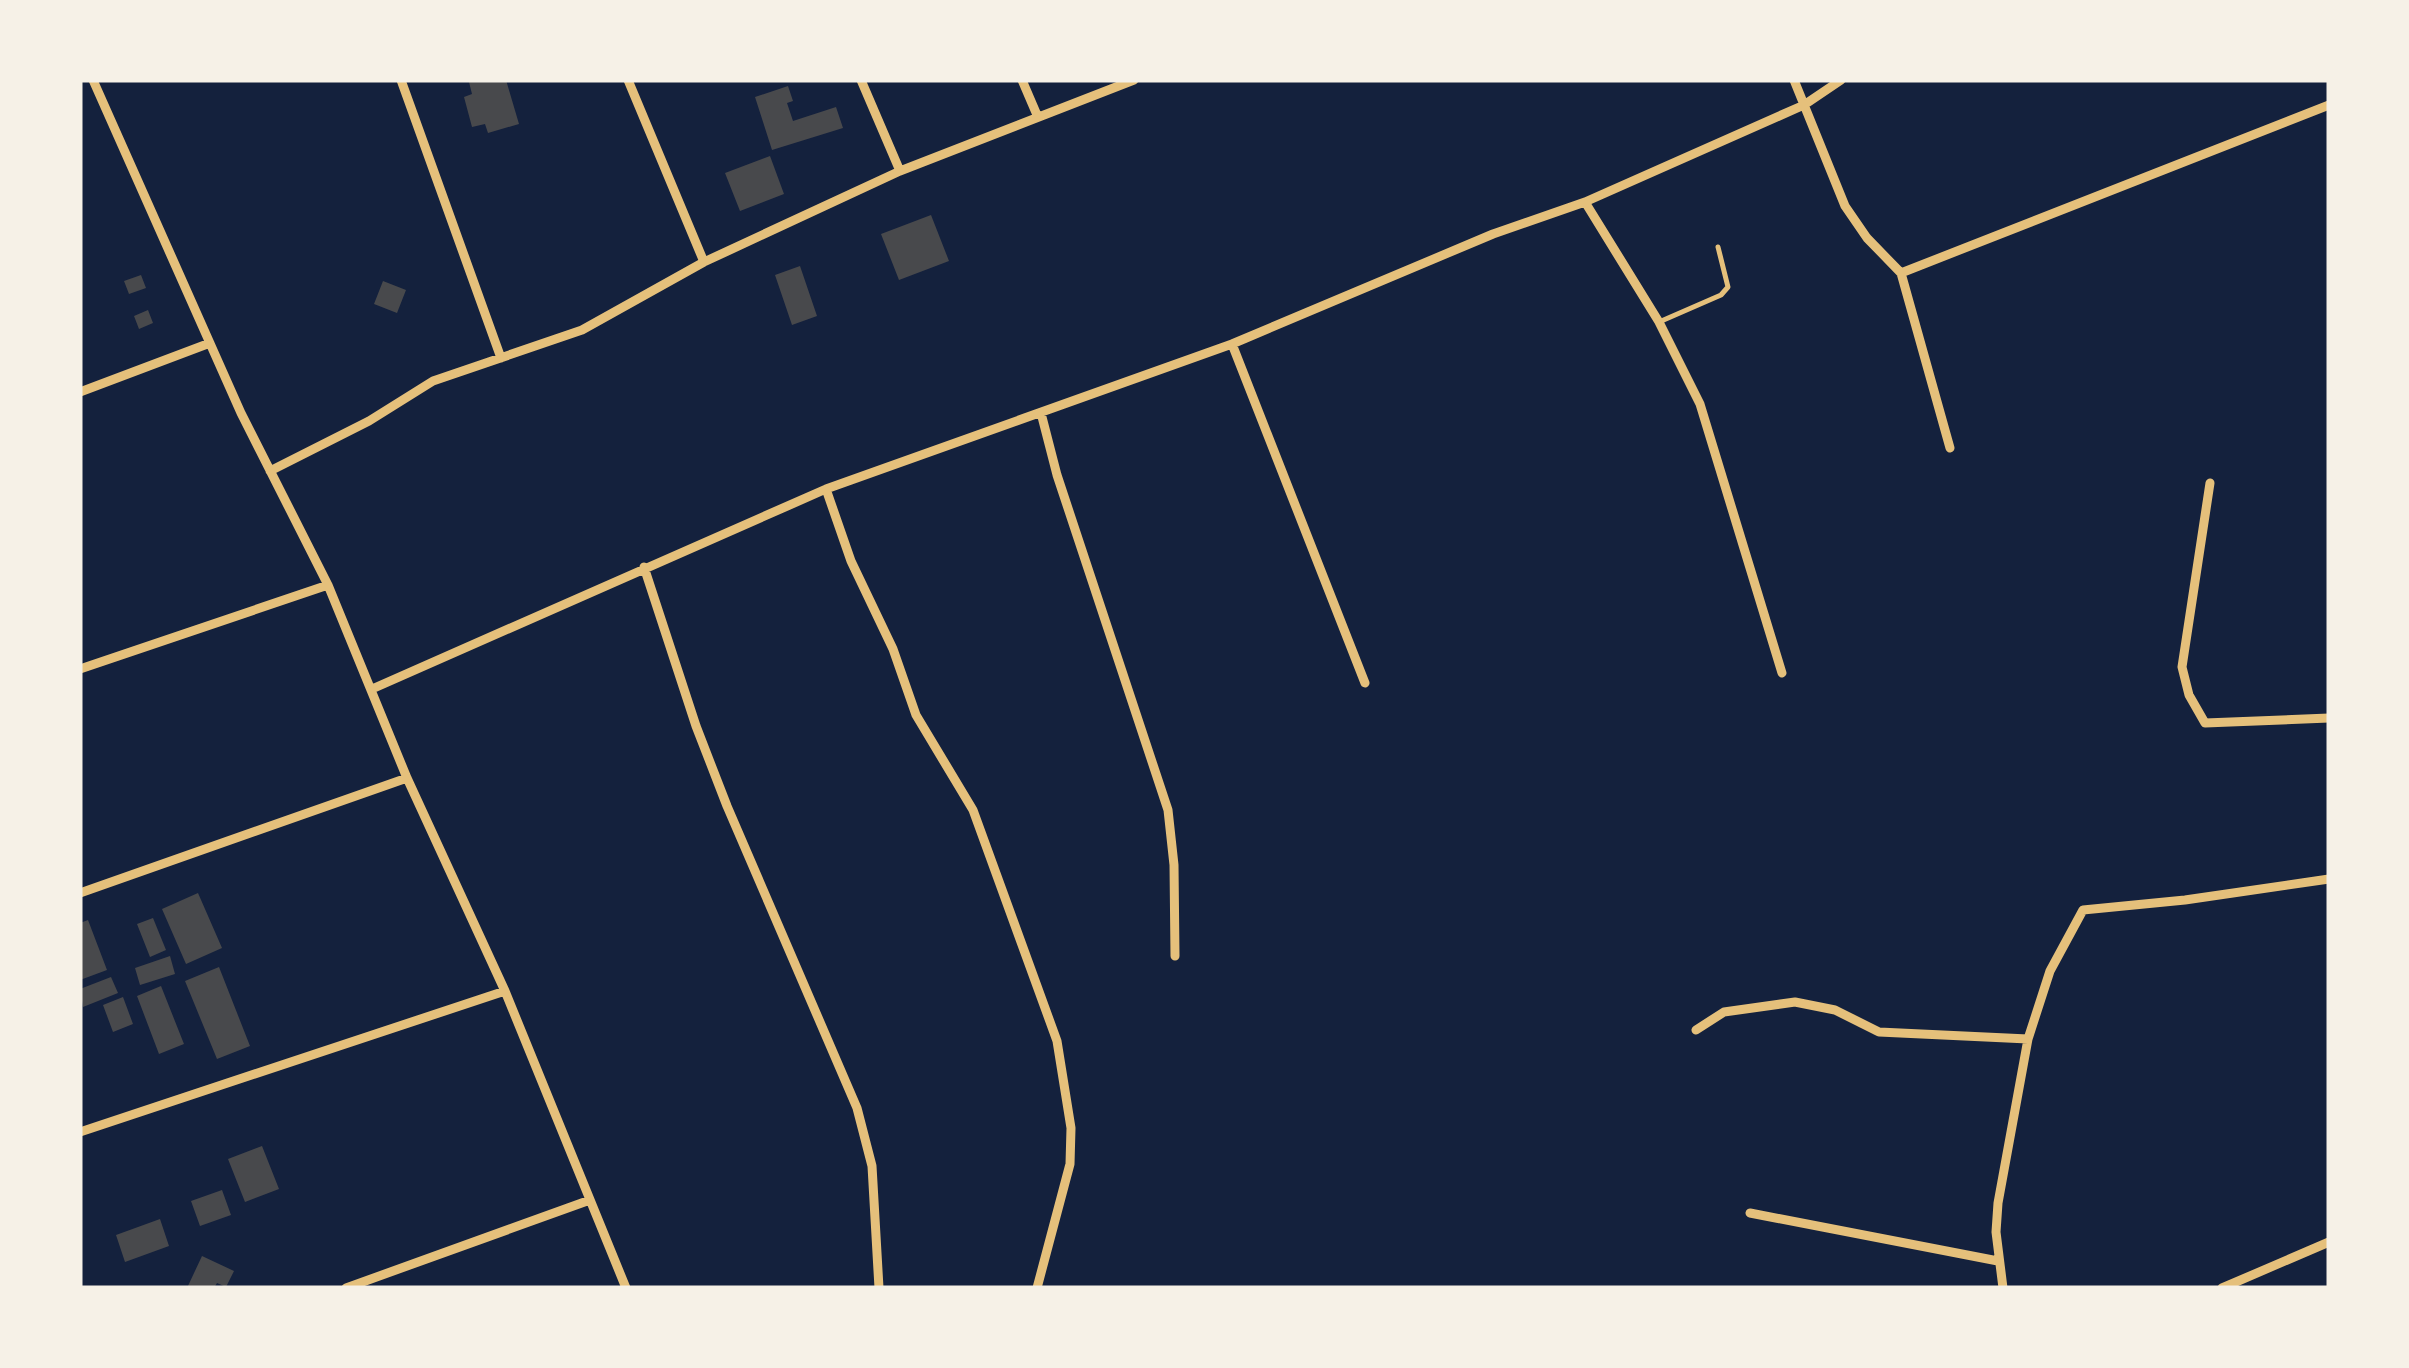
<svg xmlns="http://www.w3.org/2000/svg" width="2409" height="1368" font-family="Manrope,sans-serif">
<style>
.building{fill:#48494c}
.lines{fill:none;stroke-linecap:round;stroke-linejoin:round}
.service{stroke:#e5c07b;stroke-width:5}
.minor{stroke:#e5c07b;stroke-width:9}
</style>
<rect width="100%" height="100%" fill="#14213d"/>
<path class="building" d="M475 80H506L519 124 488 133 485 124 472 127 464 97 472 94 469 82Z
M788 86 793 101 787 103 793 121 836 107 843 128 772 150 755 97Z
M770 156 784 194 740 211 725 173Z
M931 215 949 261 899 280 881 234Z
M800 266 817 316 792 325 775 275Z
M141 275 146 288 129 294 124 281Z
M383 281 406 290 397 313 374 304Z
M148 310 153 323 139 329 134 316Z
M198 893 222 948 186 964 162 909Z
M153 918 166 950 150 957 137 924Z
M88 920 107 970 80 980V923Z
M170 956 175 974 140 985 135 968Z
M219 967 250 1046 217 1059 185 981Z
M111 977 118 993 83 1007 80 989Z
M161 986 184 1044 159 1054 137 996Z
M123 997 133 1024 113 1032 103 1005Z
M262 1146 279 1189 245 1202 228 1159Z
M222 1190 231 1215 200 1226 191 1201Z
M160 1219 169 1246 125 1262 116 1235Z
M202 1256 234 1271 226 1287 217 1283 214 1288H187Z"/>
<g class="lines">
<path class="service" d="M1659 322 1721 295 1728 287 1718 247"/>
<path class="minor" d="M93 80 241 413 328 585 407 778 505 991 626 1288
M401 80 501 358
M628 80 704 262
M861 80 900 171
M1022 80 1037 115
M1794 80 1845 206 1867 238 1901 273 1950 448
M1585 202 1659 322 1700 404 1782 673
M1901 273 2329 105
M1232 344 1365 683
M80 392 210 343
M1041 413 1057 475 1168 810 1174 865 1175 956
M270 471 369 421 433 381 582 330 704 262 900 171 1134 80
M2210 483 2182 667 2189 695 2205 723 2329 718
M826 489 851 561 893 649 916 715 973 810 1057 1041 1071 1128 1070 1164 1037 1288
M644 567 696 726 727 806 857 1108 872 1166 879 1288
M80 669 328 585
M372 689 826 489 1232 344 1493 234 1585 202 1804 105 1841 80
M80 893 407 778
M1696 1030 1724 1012 1795 1002 1835 1010 1879 1032 2028 1039
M80 1132 505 991
M1750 1213 1998 1261
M346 1288 590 1200
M2003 1288 1996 1232 1998 1203 2028 1039 2050 971 2083 910 2185 900 2329 879
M2222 1288 2329 1242"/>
</g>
<rect width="2409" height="1368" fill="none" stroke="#f6f1e7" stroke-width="165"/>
</svg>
